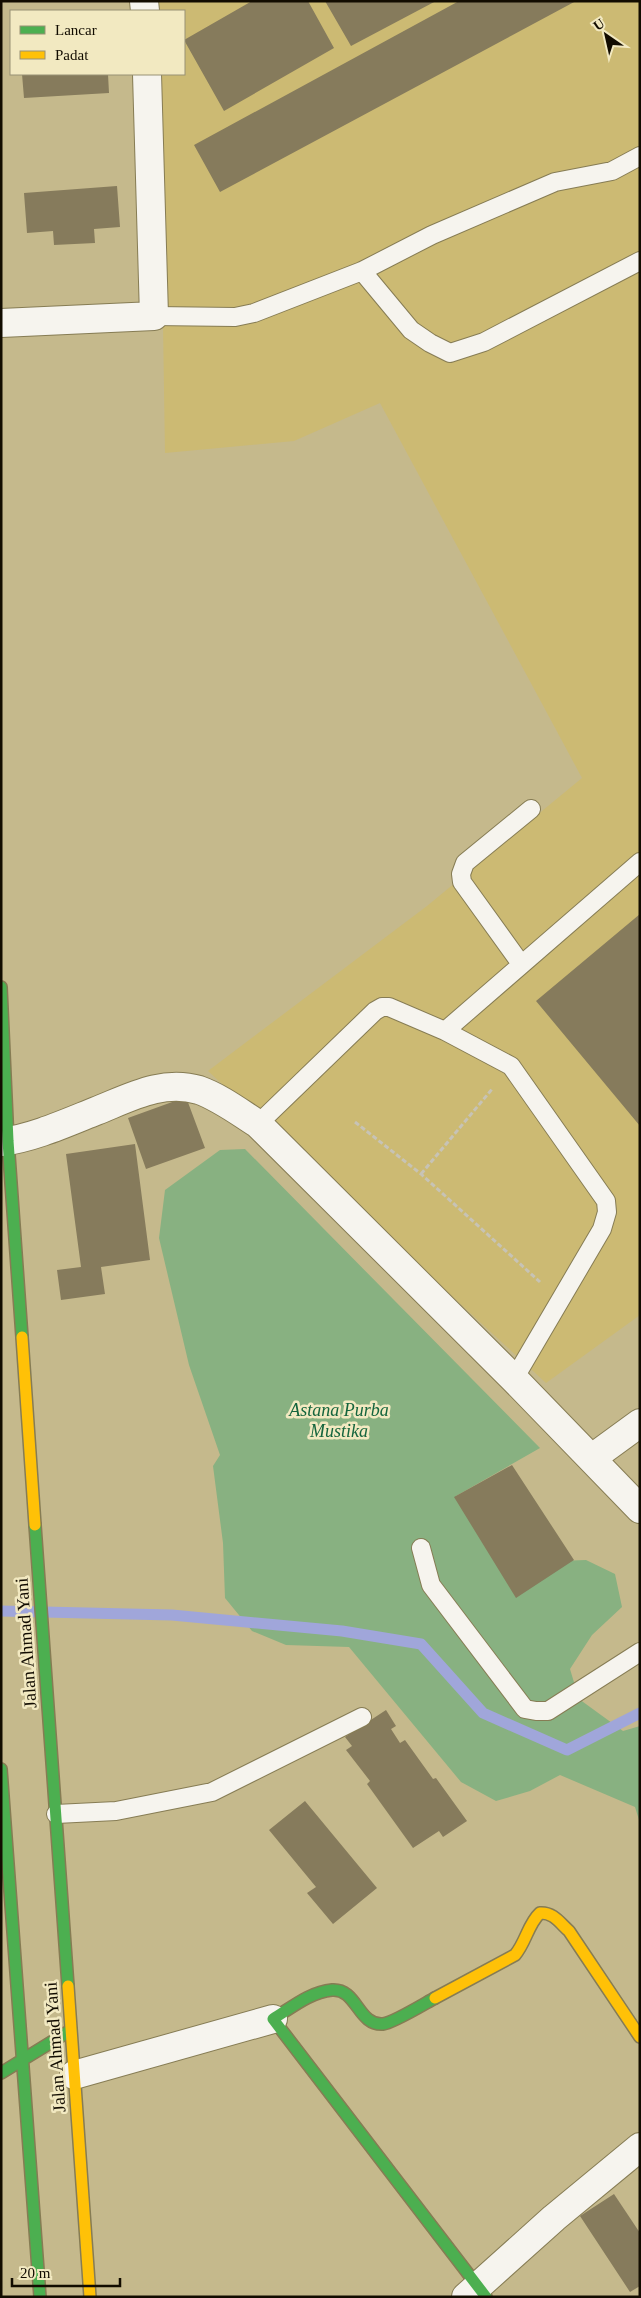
<svg xmlns="http://www.w3.org/2000/svg" width="641" height="2298" font-family="Georgia,serif">
<style>
.built{fill:#ccba73}
.green{fill:#88b181}
.lines{fill:none;stroke-linecap:round;stroke-linejoin:round}
.stream{stroke:#a0a6da;stroke-width:11}
.building{fill:#867b5c}
.lane-casing{stroke:#867c54;stroke-width:20}
.street-casing{stroke:#867c54;stroke-width:30}
.fast-casing{stroke:#867c54;stroke-width:14}
.slow-casing{stroke:#867c54;stroke-width:14}
.path{stroke:#c7c3b6;stroke-width:3;stroke-dasharray:5 2.5;stroke-linecap:butt}
.lane{stroke:#f6f4ee;stroke-width:18}
.street{stroke:#f6f4ee;stroke-width:28}
.fast{stroke:#4caf50;stroke-width:11}
.slow{stroke:#ffc107;stroke-width:11}
.labels{text-anchor:middle;stroke-width:5;stroke-linejoin:round;paint-order:stroke}
.park-label{font-size:18px;font-style:italic;fill:#15653d;stroke:#f2e9c1}
.street-label{font-size:18px;fill:#120c00;stroke:#f2e9c1}
</style>
<rect width="100%" height="100%" fill="#c5b98c"/>
<path class="built" d="M151 1H640V1315L546 1383 208 1071 427 906 582 778 380 403 294 441 165 453 161 194 154 74H184V11H151Z"/>
<path class="green" d="M245 1149 540 1448 456 1496 529 1562 586 1560 615 1574 622 1607 592 1635 570 1669 579 1699 623 1731 640 1726V1823L635 1807 560 1775 530 1791 496 1801 461 1782 349 1647 286 1645 252 1631 225 1598 223 1543 213 1466 220 1455 189 1365 159 1238 165 1190 220 1150Z"/>
<g class="lines">
<path class="stream" d="M1 1611 172 1615 342 1631 421 1644 483 1713 567 1750 640 1713"/>
</g>
<path class="building" d="M252 1H308L334 48 224 111 184 40Z
M325 1H436L351 46Z
M459 1H576L220 192 194 145Z
M22 74H108L109 93 24 98Z
M117 186 120 227 94 229 95 243 54 245 53 231 27 233 24 193Z
M640 914V1126L536 1001Z
M186 1097 205 1148 146 1169 128 1118Z
M135 1144 150 1260 101 1267 105 1294 61 1300 57 1270 81 1267 66 1154Z
M512 1465 574 1560 516 1598 454 1497Z
M386 1710 396 1726 391 1729 400 1743 405 1740 433 1779 436 1778 467 1821 443 1837 439 1831 413 1848 367 1784 370 1781 346 1750 352 1746 345 1737Z
M305 1801 377 1888 333 1924 307 1893 316 1887 269 1830Z
M614 2194 640 2233V2286L630 2292 580 2216Z"/>
<g class="lines">
<defs>
<path id="lane" d="M362 271 411 330 430 343 450 353 484 342 640 261
M154 316 235 317 254 313 362 271 432 235 555 182 612 171 640 156
M521 964 462 882 461 874 465 863 531 809
M445 1031 511 1066 606 1201 607 1212 602 1229 514 1379
M258 1124 375 1011 382 1007H389L445 1031 640 862
M421 1548 431 1585 525 1709 536 1711H548L640 1652
M56 1814 116 1811 212 1792 362 1717"/>
<path id="street" d="M144 1 145 11
M1 323 154 316 147 74
M1 1142C33 1138 66 1123 96 1111 129 1098 162 1079 199 1090 221 1098 239 1112 258 1124L514 1379 640 1509
M592 1458 640 1423
M74 2075 273 2019
M466 2297 554 2218 640 2147"/>
<path id="fast" d="M1 987 8 1141 22 1337
M35 1525 68 1986
M1 1769 40 2297
M435 1998C424 2004 393 2023 383 2024 358 2026 357 1988 332 1990 310 1992 291 2008 273 2019L486 2297
M1 2073 71 2030"/>
<path id="slow" d="M22 1337 35 1525
M68 1986 90 2297
M435 1998 515 1955C526 1942 528 1924 540 1913 553 1912 560 1923 569 1931L640 2037"/>
</defs>
<use href="#lane" class="lane-casing"/>
<use href="#street" class="street-casing"/>
<use href="#fast" class="fast-casing"/>
<use href="#slow" class="slow-casing"/>
<path class="path" d="M355 1122 421 1174 540 1282
M421 1174 493 1088"/>
<use href="#lane" class="lane"/>
<use href="#street" class="street"/>
<use href="#fast" class="fast"/>
<use href="#slow" class="slow"/>
</g>
<g class="labels">
<g class="park-label">
<text x="339" y="1416">Astana Purba<tspan x="339" dy="21">Mustika</tspan></text>
</g>
<g class="street-label">
<text transform="translate(26 1643) rotate(-94)" y="6">Jalan Ahmad Yani</text>
<text transform="translate(55 2047) rotate(-94)" y="6">Jalan Ahmad Yani</text>
</g>
</g>
<rect width="641" height="2298" fill="none" stroke="#120c00" stroke-width="5"/>
<rect x="10" y="10" width="175" height="65" fill="#f2e9c1" stroke="#989174"/>
<rect x="20" y="26" width="25" height="8" fill="#4caf50" stroke="#989174"/>
<text x="55" y="35" font-size="15" fill="#120c00">Lancar</text>
<rect x="20" y="51" width="25" height="8" fill="#ffc107" stroke="#989174"/>
<text x="55" y="60" font-size="15" fill="#120c00">Padat</text>
<g transform="translate(606 35) rotate(326)" stroke="#f2e9c1" stroke-width="4" paint-order="stroke">
<path d="M0-4L9 19L0 12L-9 19Z" fill="#120c00"/>
<text y="-8" font-size="14" font-weight="bold" text-anchor="middle" fill="#120c00">U</text>
</g>
<path d="M12 2278v8h108v-8" fill="none" stroke="#120c00" stroke-width="2.5"/>
<text x="20" y="2278" font-size="15" fill="#120c00" stroke="#f2e9c1" stroke-width="4" paint-order="stroke">20 m</text>
</svg>
